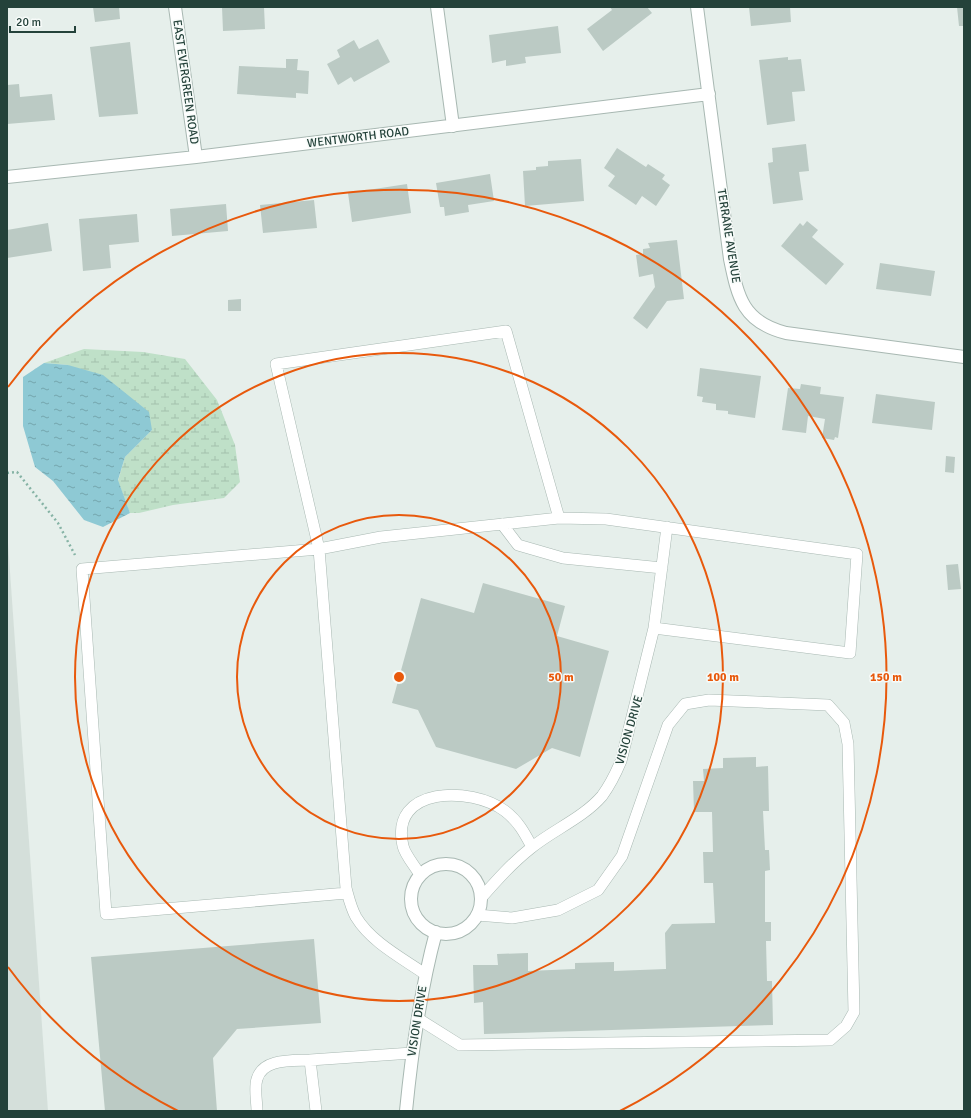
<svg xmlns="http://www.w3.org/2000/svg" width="971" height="1118" font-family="Signika,sans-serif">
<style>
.built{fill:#d4dfda}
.wetland{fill:url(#wetland-marsh)}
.water{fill:url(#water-ripples)}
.building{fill:#bbcac4}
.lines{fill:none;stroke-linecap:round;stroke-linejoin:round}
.lane-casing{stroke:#a8b8b2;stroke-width:12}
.street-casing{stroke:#a8b8b2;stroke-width:14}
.path{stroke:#86b3a5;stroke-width:2.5;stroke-dasharray:2 3;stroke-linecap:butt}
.lane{stroke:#fff;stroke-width:11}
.street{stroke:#fff;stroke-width:12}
.ring{fill:none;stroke:#e8590c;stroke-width:2}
.labels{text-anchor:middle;stroke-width:3;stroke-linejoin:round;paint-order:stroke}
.street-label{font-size:12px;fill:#24423a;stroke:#f7fbf9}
.centre{fill:#e8590c;stroke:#f7fbf9;stroke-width:2}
.ring-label{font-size:12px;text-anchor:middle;font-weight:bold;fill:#e8590c;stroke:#f7fbf9;stroke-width:3;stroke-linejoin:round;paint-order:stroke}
</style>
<defs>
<pattern id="wetland-marsh" width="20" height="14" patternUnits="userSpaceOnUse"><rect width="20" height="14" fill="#bfe0c8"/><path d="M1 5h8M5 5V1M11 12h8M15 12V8" fill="none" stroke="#a4c1ad"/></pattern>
<pattern id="water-ripples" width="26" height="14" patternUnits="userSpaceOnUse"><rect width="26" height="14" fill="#8ec9d4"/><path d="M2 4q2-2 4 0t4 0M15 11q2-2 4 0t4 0" fill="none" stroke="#74a5ad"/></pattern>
</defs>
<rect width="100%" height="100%" fill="#e6efeb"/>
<path class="built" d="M7 529 48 1111H7Z"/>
<path class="wetland" d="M84 349 143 352 185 359 217 400 235 445 240 482 224 498 173 505 139 513H130L118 481 125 457 152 430 68 365 44 363Z"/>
<path class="water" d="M44 363 68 365 103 375 149 412 152 430 125 457 118 480 130 513 103 527 84 520 53 481 35 467 23 426V377Z"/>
<path class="building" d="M93 7H119L120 19 95 22Z
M222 7H264L265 29 223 31Z
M610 7H647L652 13 603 51 587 29 612 10Z
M749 7H790L791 22 751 26Z
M957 7H964V26H959Z
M558 26 561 53 525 57 526 63 506 66V60L492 63 489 35Z
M378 39 390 62 354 82 351 77 338 85 327 64 340 57 337 50 354 40 359 49Z
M130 42 138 114 99 117 90 47Z
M788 57V60L801 59 805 91 792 92 795 121 767 125 759 60Z
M286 59H298L297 70 309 71 308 94 296 93V98L237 94 239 66 286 68Z
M19 84 20 97 52 94 55 120 7 124V85Z
M806 144 809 171 799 172 803 200 773 204 768 163 773 162 772 148Z
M617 148 646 167 648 164 665 175 662 179 670 185 656 206 642 196 636 205 608 186 615 176 604 168Z
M581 159 584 201 525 206 523 171 536 170V167L548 166V161Z
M490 174 494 201 468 205 469 212 445 216 444 207H440L436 183Z
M407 184 411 213 352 222 348 193Z
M314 200 317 228 263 233 260 205Z
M226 204 228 231 172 236 170 209Z
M137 214 139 242 109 245 111 268 83 271 79 219Z
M807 221 818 230 812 237 844 264 826 285 781 246 800 223 803 226Z
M48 223 52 251 7 258V230Z
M677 240 684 299 667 301 647 329 633 318 655 287 653 274 639 277 636 255 643 254V249L650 248 648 243Z
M880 263 935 271 931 296 876 289Z
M241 299V311H228V300Z
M700 368 761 376 755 418 728 414V411L716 410V404L702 402 703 397 697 396Z
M801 384 821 387 820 394 844 397 838 438 835 437 834 440 822 438 825 419 808 416 806 433 782 430 788 388 800 389Z
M876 394 935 402 932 430 872 423Z
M946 456 955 457 954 473 945 472Z
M958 564 961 589 948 590 946 565Z
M483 583 565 606 557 636 609 651 580 757 552 748 516 769 436 747 418 710 392 703 421 598 474 613Z
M756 757V767L768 766 769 811H763L765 850H769L770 870 765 871V922H771V941H766L767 981H772L773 1025 484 1034 483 1002 474 1003 473 965H498L497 954 528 953V971L575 969V963L614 962V971L666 969 665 933 672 924 715 923 713 883H704L703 852H713L712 812H694L693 781H704L703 769 723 768V758Z
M314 939 321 1023 237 1029 213 1058 217 1111H105L91 957Z"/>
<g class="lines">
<defs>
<path id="lane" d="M502 524 518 545 563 558 662 568
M420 875C415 866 405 855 403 846 389 786 471 786 505 811 518 821 524 832 532 847
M347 893 106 914 82 569 319 549 381 537 559 518 606 519 857 554 850 653 654 628
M481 898C497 880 512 863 531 848 553 830 583 818 602 796 610 785 616 773 621 761L654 628 667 527
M425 974C402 958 371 942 356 917 351 908 349 899 346 888L319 549 276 364 506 331 559 518
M417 1018 460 1045 830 1040 846 1026 854 1012 848 744 844 723 828 705 709 700 685 704 668 725 622 856 598 890 558 910 512 918 477 915
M257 1111C257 1102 254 1088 257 1079 263 1058 293 1061 310 1060
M316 1111 310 1060 412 1053"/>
<path id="street" d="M175 7 196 157
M437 7 453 126
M697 7 730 259C738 298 743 322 786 333L964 357
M7 177 196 157 709 94
M411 899a35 35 0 1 1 70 0a35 35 0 1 1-70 0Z
M406 1111C412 1050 420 991 436 932"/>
</defs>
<use href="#lane" class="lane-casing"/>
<use href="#street" class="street-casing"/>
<path class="path" d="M7 473 17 472 58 523 75 555"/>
<use href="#lane" class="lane"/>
<use href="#street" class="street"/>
</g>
<g class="ring">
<circle cx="399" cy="677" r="162"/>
<circle cx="399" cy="677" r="324"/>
<path d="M178 1111A487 487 0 0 1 8 967M8 387A487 487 0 1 1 620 1111"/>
</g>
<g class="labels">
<g class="street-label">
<text transform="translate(186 82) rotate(82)" y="4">EAST EVERGREEN ROAD</text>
<text transform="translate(358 137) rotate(-7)" y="4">WENTWORTH ROAD</text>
<text transform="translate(729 236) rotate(81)" y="4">TERRANE AVENUE</text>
<text transform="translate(629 730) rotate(-74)" y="4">VISION DRIVE</text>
<text transform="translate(417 1021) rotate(-81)" y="4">VISION DRIVE</text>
</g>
</g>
<circle cx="399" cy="677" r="6" class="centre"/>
<g class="ring-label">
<text x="561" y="681">50 m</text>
<text x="723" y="681">100 m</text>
<text x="886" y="681">150 m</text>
</g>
<rect width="971" height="1118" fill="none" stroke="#24423a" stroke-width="16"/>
<path d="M10 26v6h65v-6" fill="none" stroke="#24423a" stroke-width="2"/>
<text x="16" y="26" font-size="12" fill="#24423a" stroke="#f7fbf9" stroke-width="3" paint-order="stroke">20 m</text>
</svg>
